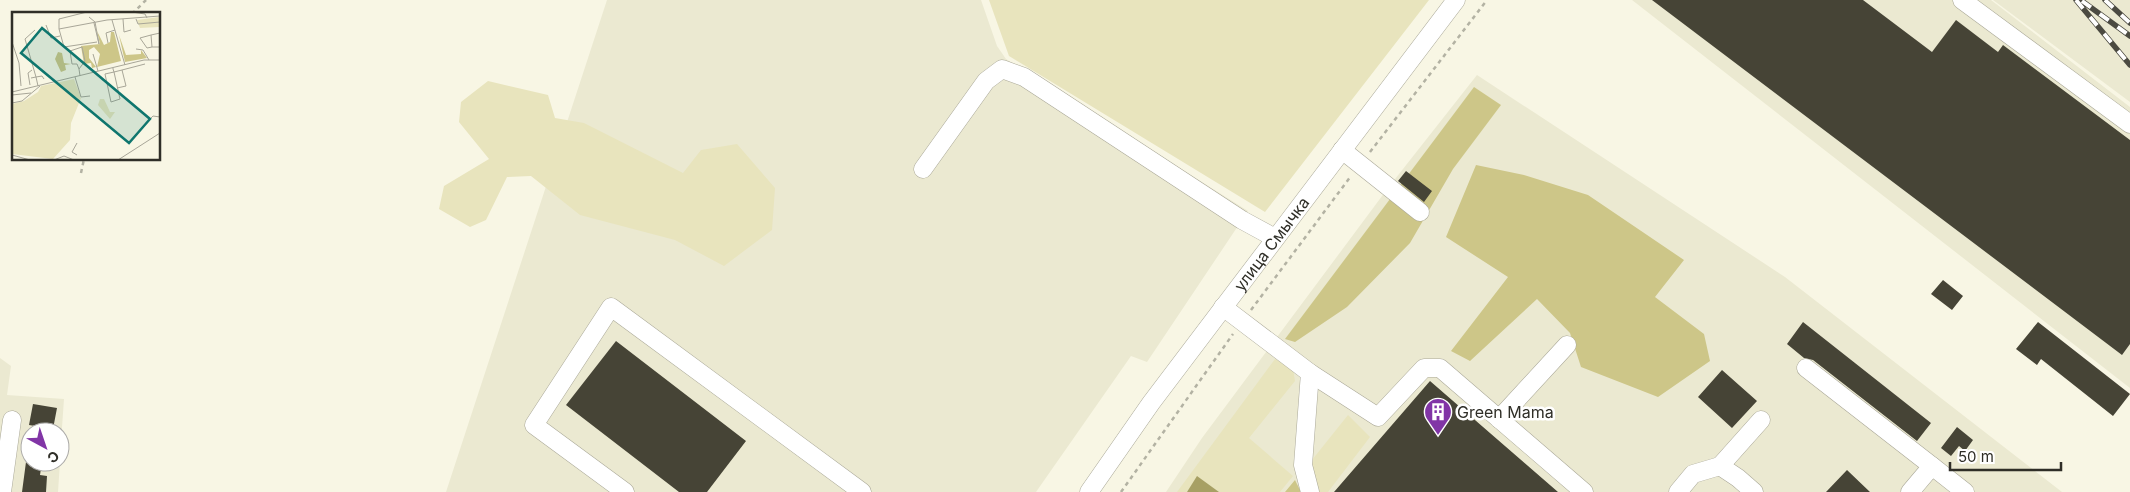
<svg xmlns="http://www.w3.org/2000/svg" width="2130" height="492" font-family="Inter,sans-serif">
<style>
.built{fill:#ebe9d1}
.green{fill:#e8e4bd}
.forest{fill:#cdc688}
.water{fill:#a7a064}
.building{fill:#464436}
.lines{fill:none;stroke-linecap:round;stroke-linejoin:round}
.minor-casing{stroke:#aaa898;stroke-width:19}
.path{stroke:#b3b2a3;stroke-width:2.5;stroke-dasharray:4 4;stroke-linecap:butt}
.minor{stroke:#fff;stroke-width:18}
.rail-casing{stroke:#4b4a41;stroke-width:5.5}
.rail{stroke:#fff;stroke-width:4;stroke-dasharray:11;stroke-linecap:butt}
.labels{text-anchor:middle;stroke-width:5;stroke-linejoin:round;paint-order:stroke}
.street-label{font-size:16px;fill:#2f2e27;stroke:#fff}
.poi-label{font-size:16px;fill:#2f2e27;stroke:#fff;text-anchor:start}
.inset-road{fill:none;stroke:#a8a698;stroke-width:1}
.view{fill:#0f766e;fill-opacity:0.15;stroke:#0f766e;stroke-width:2.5}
.inset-edge{fill:none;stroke:#2f2e27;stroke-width:2.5}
</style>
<rect width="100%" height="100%" fill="#f8f6e4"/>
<path class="built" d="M607 0H981L997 46 1006 59 1248 211 1147 362 1131 356 1036 492H446Z
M1632 0H1991L2130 107V388Z
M1993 0H2130V102Z
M1477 75 1785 277 2062 492H1166L1202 438 1388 188Z
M0 358 11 366 7 395 64 399 60 456V432H30V462H60L58 492H0Z"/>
<path class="green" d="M989 0H1429L1265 212 1009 56Z
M488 81 548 95 555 118 584 123 683 173 701 150 737 144 775 188 772 230 724 266 675 240 580 215 531 176 507 177 486 220 470 227 439 209 444 186 489 159 459 122 461 102Z
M1275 359 1293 369 1295 381 1249 438 1293 476 1280 492H1219L1198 477 1187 492H1177Z
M1348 415 1370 437 1328 492H1315L1308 465Z"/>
<path class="forest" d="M1474 87 1501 105 1453 169 1410 243 1347 307 1295 342 1285 339Z
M1476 165 1524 175 1588 195 1684 260 1655 297 1704 334 1710 361 1658 397 1581 367 1570 333 1537 299 1470 361 1451 351 1508 277 1446 237Z
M1295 480 1301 492H1285Z"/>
<path class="water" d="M1197 476 1219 492H1187Z"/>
<path class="building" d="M1652 0H1863L1932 52 1956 20 1998 52 2003 45 2130 140V344L2122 355Z
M1406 171 1432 191 1424 202 1398 181Z
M1943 280 1963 296 1952 310 1931 294Z
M1803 322 1931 423 1917 441 1813 360 1804 358 1787 344Z
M2038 322 2130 394 2113 416 2041 359 2037 365 2016 349Z
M616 341 746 441 707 492H679L566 405Z
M1722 370 1757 401 1732 428 1698 397Z
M1430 381 1558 492H1334Z
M33 404 57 408 53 429 29 425Z
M1957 427 1973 440 1965 451 1959 446 1951 456 1941 448Z
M26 462H42L40 475 47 476 46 492H22Z
M1847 470 1870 492H1826Z"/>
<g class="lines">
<defs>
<g id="minor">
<path d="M1962 0 2130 124"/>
<path d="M1342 150 1420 212"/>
<path d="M923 169 986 81 1002 69 1024 77 1242 220 1275 238"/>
<path d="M1223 307 1310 373 1303 465 1310 492"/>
<path d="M1806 368 1932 466"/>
<path d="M1310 373 1378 417 1424 368H1440L1584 492"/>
<path d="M1499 419 1567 345"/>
<path d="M1720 466 1761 420"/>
<path d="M2 492 12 420"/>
<path d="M625 492 534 425 611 307 862 492"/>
<path id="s1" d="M1089 492 1151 403 1456 0"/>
<path d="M1678 492 1693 474 1720 466 1738 478 1754 492"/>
<path d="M1910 492 1932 466 1965 492"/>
</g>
</defs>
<use href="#minor" class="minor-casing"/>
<path class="path" d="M132 14 146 0
M1370 152 1487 0
M81 173 84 159
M1251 310 1351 176
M1121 492 1233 334"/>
<use href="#minor" class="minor"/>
<defs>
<path id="rail" d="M2076 0 2130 65
M2105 0 2130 23
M2082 1 2130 36"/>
</defs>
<use href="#rail" class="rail-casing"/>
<use href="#rail" class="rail"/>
</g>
<defs>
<symbol id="building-pin" viewBox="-11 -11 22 30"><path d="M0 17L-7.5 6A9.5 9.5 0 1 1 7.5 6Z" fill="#8135a6" stroke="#fff"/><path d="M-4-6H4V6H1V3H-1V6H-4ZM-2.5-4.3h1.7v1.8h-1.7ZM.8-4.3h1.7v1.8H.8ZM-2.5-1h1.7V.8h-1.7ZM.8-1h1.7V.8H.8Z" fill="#fff"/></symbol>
</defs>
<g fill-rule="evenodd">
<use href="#building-pin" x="1422" y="396" width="32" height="43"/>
</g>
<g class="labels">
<g class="street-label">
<text dy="6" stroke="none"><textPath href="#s1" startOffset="308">улица Смычка</textPath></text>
</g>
<g class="poi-label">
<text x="1457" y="418">Green Mama</text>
</g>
</g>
<g transform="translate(12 12)">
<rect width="148" height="148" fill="#f8f6e4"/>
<path d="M147 5V15L128 16 125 8ZM62 67 69 86 59 111 58 128 41 147 0 142V92L12 89 26 80 29 74ZM88 87H92L98 100H103L98 107 86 93Z" fill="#e8e4bd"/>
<path d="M85 19 92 33 98 30 99 20H102L109 49 85 55 88 42 82 35 77 38V46L84 55 80 56 79 51 72 52 69 34 88 32ZM107 23 114 43 129 42V38L135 46 113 50ZM46 40 50 41 52 51 59 52 53 53 54 58 49 60 43 47Z" fill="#cdc688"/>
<path class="inset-road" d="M75 0 47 7V17L95 8 148 4M120 0 133 2 135 6M77 5 83 10 87 32 82 11M111 7 112 20 119 18M124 7 126 12 148 10M100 8 113 53M34 13 39 26 48 24M47 17 52 35 85 30M148 21 139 23 140 35H148M139 23 128 26 135 36 140 35M0 30 7 51 9 74M96 31 94 21 103 18M124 37 131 38 137 48M81 42 86 59M101 56V57L102 60 108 87 99 90 93 62 102 60 110 58 114 74 105 76M67 57 65 52H60L58 39 70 35 73 49 67 57 68 64M110 58 133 52M63 65 69 85 78 84M19 66 24 65 13 27 23 18M18 73 16 61 20 58M26 74 24 65 30 64 32 67M0 80 132 48H148M0 83 19 81M0 91 10 89 28 74M135 110 141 104 148 105M0 143 18 148M65 143 60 140 65 131M42 148 52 144 62 148M106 148 148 121"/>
<path class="view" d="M30 16 138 107 117 131 9 41Z"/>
<rect width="148" height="148" class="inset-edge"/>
</g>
<g transform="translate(45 447) rotate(140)"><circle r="24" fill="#ffffff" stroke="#acaba9"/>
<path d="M0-4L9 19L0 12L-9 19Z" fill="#8135a6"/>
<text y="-8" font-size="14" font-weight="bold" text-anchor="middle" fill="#2f2e27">С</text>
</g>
<path d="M1950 462v8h111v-8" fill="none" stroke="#2f2e27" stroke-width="2.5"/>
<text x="1958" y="462" font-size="15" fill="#2f2e27" stroke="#ffffff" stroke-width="4" paint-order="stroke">50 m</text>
</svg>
